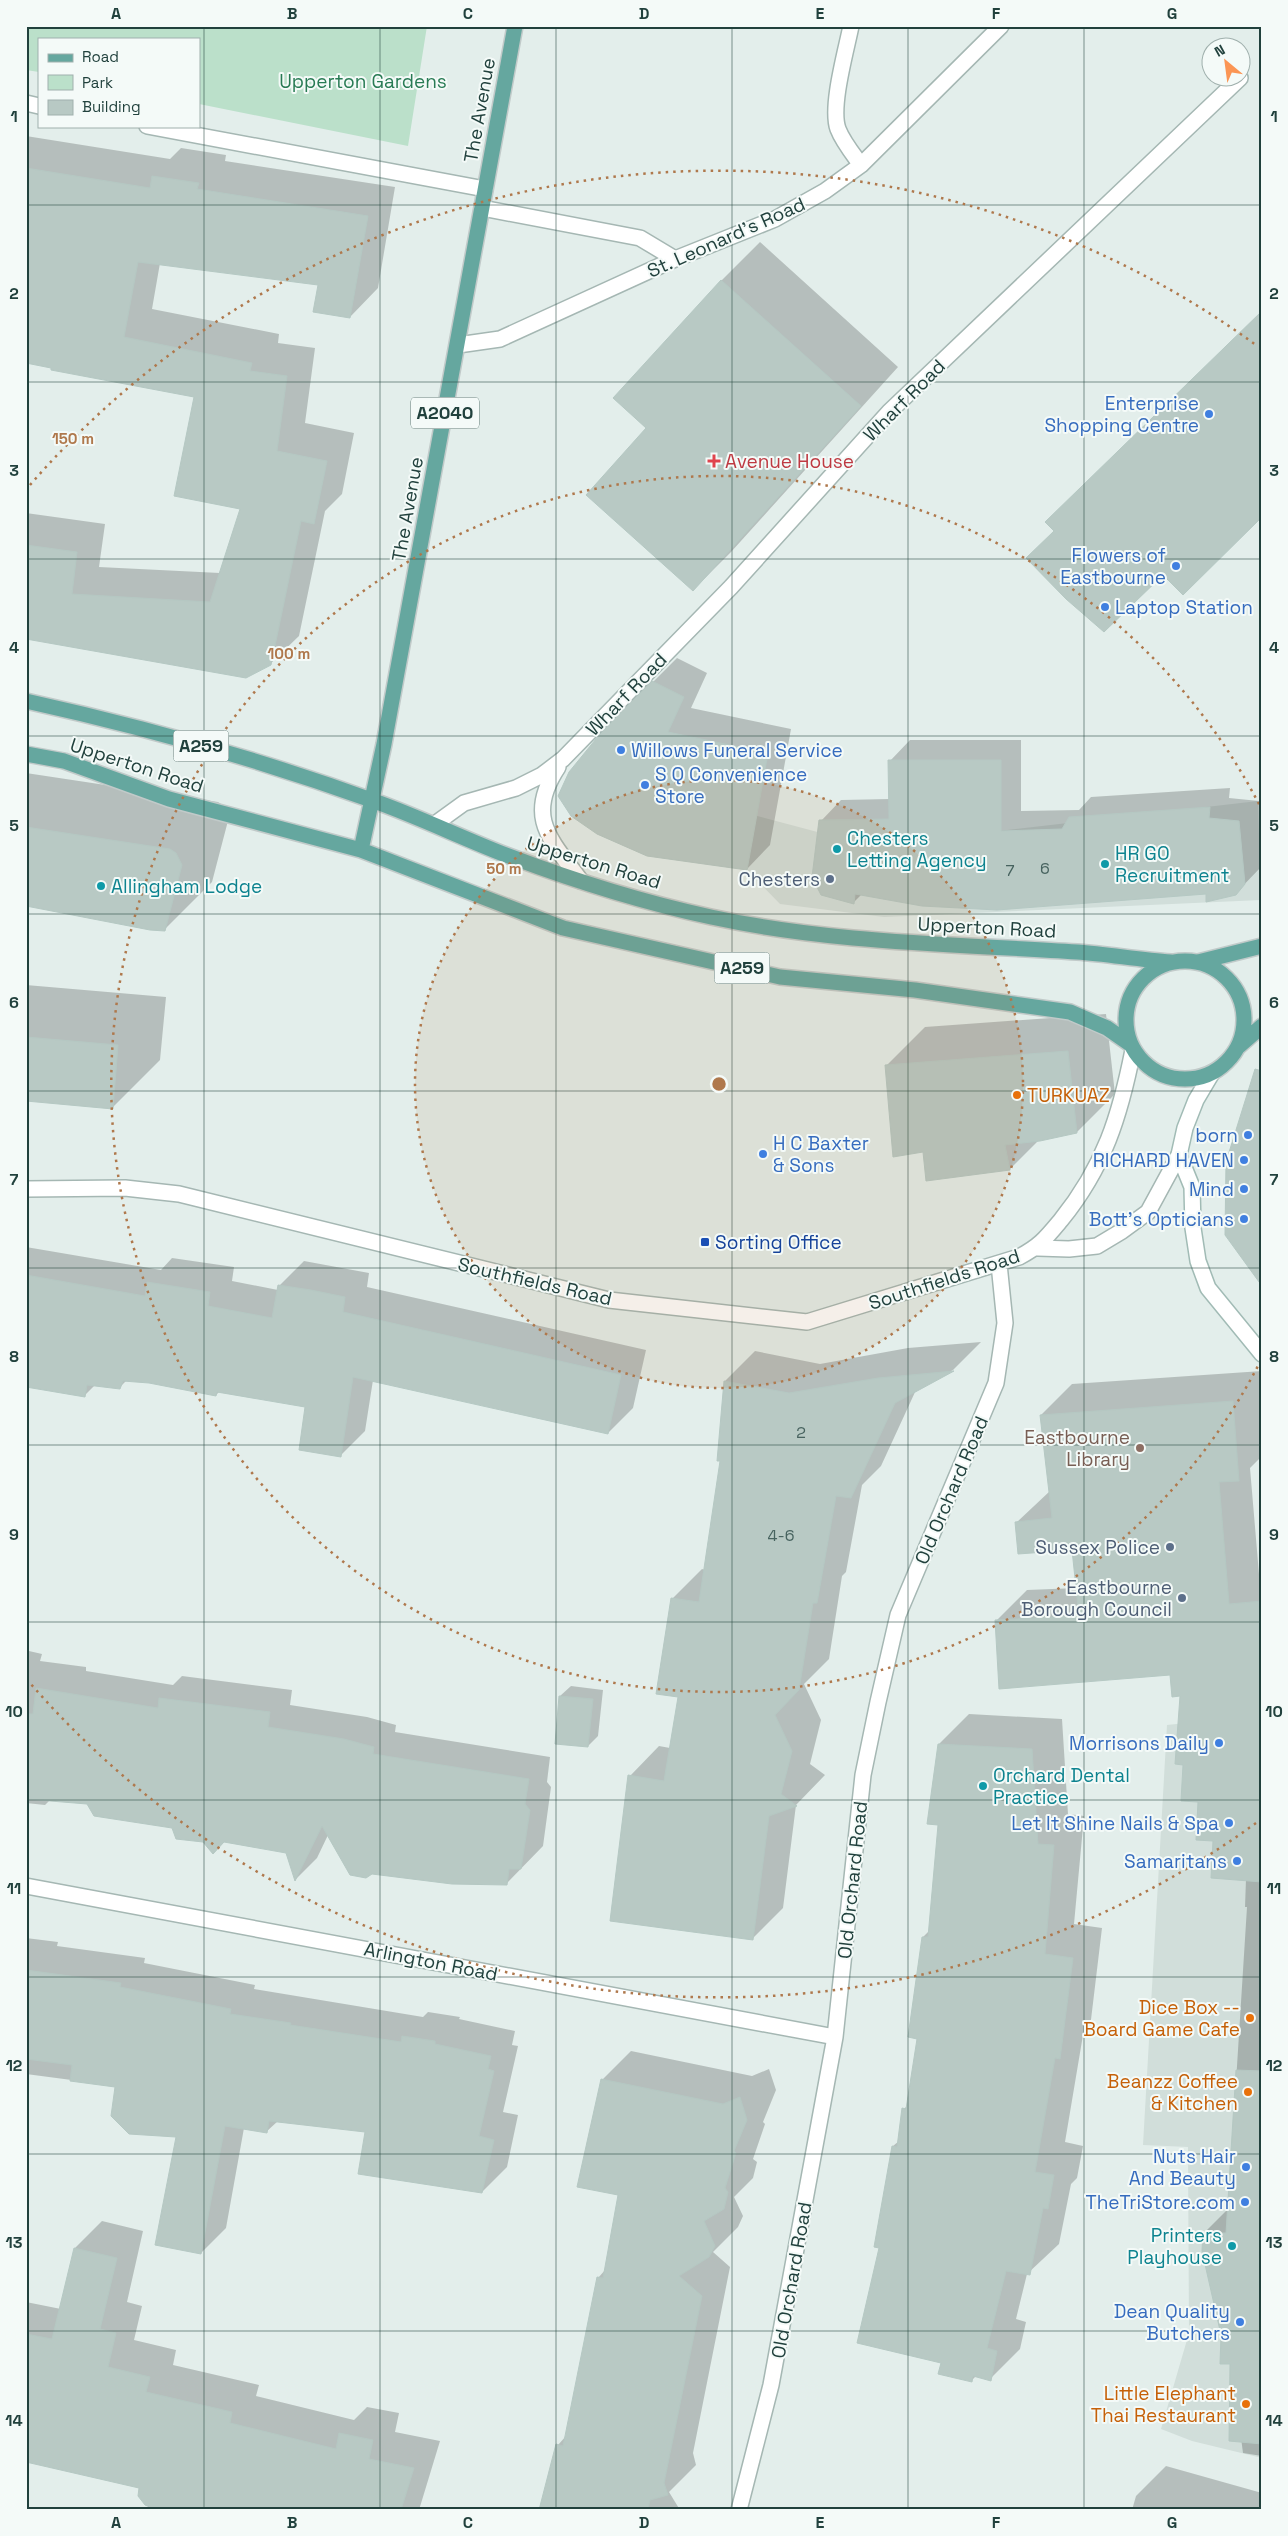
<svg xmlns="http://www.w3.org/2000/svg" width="1288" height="2536" font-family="'Space Grotesk',sans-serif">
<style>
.built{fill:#d1deda}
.green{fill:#bbe0ca}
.shadow{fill:#0003}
.building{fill:#b8c9c4;stroke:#b5c8c3}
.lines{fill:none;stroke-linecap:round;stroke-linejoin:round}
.street-casing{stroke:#a5b7b3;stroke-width:18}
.secondary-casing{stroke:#a1bbb5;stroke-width:18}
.primary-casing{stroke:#c1cac9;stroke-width:18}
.street{stroke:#fff;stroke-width:15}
.secondary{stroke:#fff;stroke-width:15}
.primary{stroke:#65a79f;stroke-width:15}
.grid{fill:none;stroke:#21413d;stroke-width:1;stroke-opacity:0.55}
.ring{fill:none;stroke:#af784c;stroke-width:2.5;stroke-dasharray:2.5 5}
.shop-dot{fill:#3f7fe0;stroke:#f4faf8;stroke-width:2}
.health-dot{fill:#e0444e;stroke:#f4faf8;stroke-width:2}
.culture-dot{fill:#0f9aa8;stroke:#f4faf8;stroke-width:2}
.service-dot{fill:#5c6f8a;stroke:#f4faf8;stroke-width:2}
.food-dot{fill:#e8710a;stroke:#f4faf8;stroke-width:2}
.transit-dot{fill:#1a4fb4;stroke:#f4faf8;stroke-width:2}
.education-dot{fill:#8d6e63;stroke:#f4faf8;stroke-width:2}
.labels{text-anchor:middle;stroke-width:4;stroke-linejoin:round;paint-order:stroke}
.number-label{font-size:16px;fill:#47635f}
.shield{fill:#f4faf8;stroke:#607875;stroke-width:1}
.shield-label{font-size:18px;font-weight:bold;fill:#21413d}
.park-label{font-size:19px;fill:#287b54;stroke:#f4faf8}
.street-label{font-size:19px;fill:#21413d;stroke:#f4faf8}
.shop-label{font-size:19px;fill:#366cbe;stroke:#f4faf8;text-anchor:end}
.health-label{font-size:19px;fill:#be3a42;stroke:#f4faf8;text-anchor:start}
.culture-label{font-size:19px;fill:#0d838f;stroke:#f4faf8;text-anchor:start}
.service-label{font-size:19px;fill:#4e5e75;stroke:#f4faf8;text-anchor:end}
.food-label{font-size:19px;fill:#c56008;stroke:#f4faf8;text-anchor:end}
.transit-label{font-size:19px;fill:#164399;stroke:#f4faf8;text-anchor:start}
.education-label{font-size:19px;fill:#785e54;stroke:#f4faf8;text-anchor:end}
.centre{fill:#af784c;stroke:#f4faf8;stroke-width:2.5}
.ring-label{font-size:15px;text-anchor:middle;font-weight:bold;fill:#af784c;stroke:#f4faf8;stroke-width:4;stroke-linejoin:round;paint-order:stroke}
.neatline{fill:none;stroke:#21413d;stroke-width:2}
.grid-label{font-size:16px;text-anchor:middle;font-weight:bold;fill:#21413d}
</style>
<rect width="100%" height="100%" fill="#e3eeeb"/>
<path class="built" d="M629 782 870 846 1258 801 1261 900 884 917 780 904 747 870 647 856 597 834Z
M1262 1715V2458L1192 2441 1161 2429 1189 2333 1188 2147 1143 2145 1167 1725Z"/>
<path class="green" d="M26 26H427L408 146 199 104V39H39V72L26 70Z"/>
<path class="shadow" d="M26 136 170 159 181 148 226 155 225 161 395 187 378 288 350 317 319 284 160 263 152 309 279 334 278 343 315 348 305 423 354 433 342 494 325 511 299 636 270 664 26 638V513L105 524 99 567 220 573 241 508 195 396 52 369 26 239Z
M760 242 898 367 731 552 693 590 648 428 615 398 722 280Z
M677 658 707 673 691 708 791 729 770 845 747 869 648 855 653 682Z
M910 740H1021V811L1079 810 1091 797 1230 788 1229 798 1259 801 1262 866 1235 894H862L854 902 821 821 841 800 890 799V761Z
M26 773 218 802 224 806 229 817 212 882 164 930 26 905Z
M26 985 166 997 160 1060 112 1108 26 1100Z
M1106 1014 1115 1094 1077 1132 1039 1140 1010 1169 927 1180 924 1151 887 1065 925 1027Z
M26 1247 161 1270 172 1258 234 1267 232 1281 278 1290 279 1286 304 1261 369 1273 367 1287 646 1350 633 1408 608 1433 373 1380 365 1431 340 1456 307 1406 219 1392 216 1395 149 1382 127 1380 119 1388 95 1385 84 1396 26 1386Z
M981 1342 953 1370 916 1390 881 1466 862 1485 846 1572 842 1576 829 1659 804 1684 821 1720 810 1764 825 1775 796 1805 783 1908 753 1938 630 1776 659 1746 670 1748 679 1696 672 1599 702 1569 705 1570 722 1460 725 1381 755 1351 820 1364 908 1348Z
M1262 1371V1456L1250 1468 1259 1574 1262 1573V2456L1243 2453 1231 2362 1222 2335 1204 2233 1228 2209 1247 1907H1245L1246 1879 1215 1840 1184 1764 1181 1694 1171 1674 996 1621 1027 1590 1077 1588 1073 1549 1017 1522 1050 1491 1041 1415 1072 1384Z
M26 1645 29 1651 42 1654 40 1661 86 1667V1671L173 1685 182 1676 292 1690 290 1705 367 1717 396 1725 395 1732 550 1757 547 1782 551 1787 543 1846 506 1884 328 1835 317 1858 296 1879 287 1852 225 1841H204L173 1827 87 1803 50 1800 45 1805 26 1803Z
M571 1686 603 1690 598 1736 588 1746 560 1696Z
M969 1714 1062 1719 1068 1814 1084 1816 1074 1924 1102 1928 1090 2028 1083 2035 1065 2142 1083 2146 1077 2178 1071 2184 1059 2244 1027 2274 1016 2319 1026 2322 1020 2349 990 2379 976 2376 971 2381 881 2247 893 2146 899 2141 904 2109 908 2105 919 2038 923 1937 930 1930 939 1824V1744Z
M26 1938 58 1942 57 1946 145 1958 144 1963 255 1985 254 1989 423 2017 428 2012 460 2017 459 2019 515 2031 512 2045 518 2046 503 2112 518 2115 507 2167 482 2192 366 2131 278 2121 266 2132 244 2128 226 2228 201 2253 177 2136 117 2086 26 2074Z
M631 2051 752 2076 769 2069 776 2090 763 2122 765 2124 753 2159 757 2162 753 2178 734 2197 743 2216 738 2227 713 2252 730 2267 693 2453 696 2465 669 2492 680 2510H540L558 2445 566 2436 598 2278 606 2269 620 2194 602 2080Z
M102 2221 143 2231 127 2302 142 2306 134 2340 176 2350 173 2365 259 2385 256 2396 354 2420 367 2407 399 2413 395 2432 440 2441 419 2510H170L141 2487 26 2461V2302L61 2309 75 2248Z
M1166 2466 1262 2493V2510H1132L1136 2496Z"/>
<path class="building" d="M26 168 150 188 152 176 199 183 197 189 368 216 350 318 313 312 318 285 138 262 124 337 252 363 250 371 287 376 277 451 327 461 314 524 301 521 271 665 246 678 26 639V545L77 552 72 594 210 602 240 509 174 496 194 397 51 370V368L26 363Z
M721 280 861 406 693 591 586 495 646 428 613 398Z
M1262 311V517L1183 595 1163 575 1104 632 1066 599 1026 558 1054 531 1045 522Z
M652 681 684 697 668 732 768 753 747 870 647 856 597 834 571 816 558 796 569 772 600 734Z
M888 760H1001V831L1062 829 1069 817 1210 807 1209 818 1239 821 1245 884 1236 895 1206 902V894L997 910 922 906 855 894 854 904 821 895 812 877 819 820 889 819Z
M26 827 170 849 176 853 182 865 165 931 150 930 26 906Z
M26 1037 118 1045 113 1109 26 1101Z
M1068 1051 1077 1133 1040 1141 1005 1145 1010 1170 926 1181 923 1152 893 1157 885 1065Z
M1255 1069 1262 1071V1286L1225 1235 1226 1162Z
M26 1275 145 1296 147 1282 210 1292 208 1306 272 1318 278 1285 311 1290 345 1297 343 1312 621 1375 608 1434 353 1377 341 1457 299 1450 305 1407 217 1392 216 1396 149 1383 123 1381 120 1389 87 1385 85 1397 26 1387Z
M954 1371 895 1403 851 1498 836 1496 817 1603H813L799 1690 775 1715 792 1751 781 1794 797 1806 769 1816 753 1940 610 1921 628 1775 664 1781 678 1697 656 1694 671 1598 699 1602 720 1461H717L724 1381 789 1393 878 1378Z
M1233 1401 1239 1481 1219 1482 1229 1604 1262 1601V1882L1211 1878 1213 1841 1196 1840 1198 1802 1181 1801 1183 1765 1175 1764 1180 1696 1172 1697 1170 1675 999 1689 995 1620 1079 1616 1072 1550 1018 1554 1015 1522 1052 1518 1040 1415Z
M36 1688 158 1708 159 1698 270 1712 268 1727 344 1739 374 1747 373 1754 529 1779 525 1804 530 1810 521 1869H509L507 1885 452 1884 372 1874 366 1878 350 1875 322 1826 295 1881 286 1853 224 1842 213 1854 203 1842 176 1839 172 1828 94 1816 87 1804 26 1799V1714H33Z
M559 1696 593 1699 588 1747 555 1744Z
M938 1744 1032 1749 1038 1844 1054 1845 1045 1954 1073 1958 1060 2059 1055 2058 1035 2172 1054 2175 1048 2209 1043 2208 1030 2275 1006 2271 987 2348 997 2351 991 2381 973 2376 972 2382 938 2374 941 2363 857 2343 879 2248 874 2247 892 2146 897 2147 902 2108 906 2109 917 2039 908 2037 922 1937H928L938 1825 927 1824Z
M26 1970 121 1983 120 1987 231 2009 230 2014 291 2023 290 2025 401 2042 402 2036 435 2041V2044L491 2056 488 2069 494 2071 479 2136 494 2140 482 2193 358 2174 365 2132 269 2121 267 2133 225 2126 201 2254 155 2245 176 2137 129 2134 111 2116 115 2087 70 2081 72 2065 26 2059Z
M1236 2070 1262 2071V2444L1229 2441 1230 2364H1220L1221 2335 1202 2251 1203 2233H1226Z
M601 2079 723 2104 740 2097 747 2120 734 2151 736 2153 725 2188 728 2192 724 2209 704 2221 715 2246 709 2257 679 2276 702 2296 664 2483 668 2495 650 2500 648 2510H539L556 2444 563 2446 597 2277 603 2278 618 2195 577 2187Z
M74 2248 117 2258 100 2329 116 2333 108 2367 150 2377 146 2392 232 2412 230 2423 336 2449 339 2433 373 2440 369 2459 414 2468 401 2510H157L145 2505 138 2496 139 2488 26 2462V2334L52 2339Z"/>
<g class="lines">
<defs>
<path id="street" d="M851 26C846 51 830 107 838 129 843 142 853 154 861 165
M26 103 39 106
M147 126 485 189
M482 208 640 238 675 259
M458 345 500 339 675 259 775 219 825 191 861 165 1001 26
M558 767C525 817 550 839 581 881
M435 824 464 803 516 788 542 775 563 759 731 587 889 412 1240 78
M26 1189 125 1188 179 1194 609 1300 807 1322 1019 1257C1040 1246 1046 1238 1061 1220 1104 1167 1120 1116 1133 1050
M1038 1248 1069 1249 1097 1246 1122 1231 1148 1212 1179 1155
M26 1886 835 2037
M739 2510 771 2385 835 2037 863 1775 878 1702 898 1615 996 1383 1005 1323 999 1264"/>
<path id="secondary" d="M1212 1073 1196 1100 1185 1128 1179 1155 1192 1187 1193 1228 1198 1261 1208 1288 1262 1354"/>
<path id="primary" d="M26 701C144 727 261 760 374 801 419 817 462 838 506 855 572 880 641 902 711 917 831 943 954 944 1077 952 1108 954 1139 960 1171 962
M26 754 64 761 169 799 361 850 563 928 780 977 915 990 1070 1012 1107 1028 1130 1044
M361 850 384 744 515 26
M1126 1020a59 59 0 1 1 118 0a59 59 0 1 1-118 0Z
M1198 962 1262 946
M1239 1046 1262 1026"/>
</defs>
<use href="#street" class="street-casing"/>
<use href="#secondary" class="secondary-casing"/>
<use href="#primary" class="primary-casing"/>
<use href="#street" class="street"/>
<use href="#secondary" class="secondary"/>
<use href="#primary" class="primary"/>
</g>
<path class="grid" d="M204 26V2510M380 26V2510M556 26V2510M732 26V2510M908 26V2510M1084 26V2510M26 205H1262M26 382H1262M26 559H1262M26 736H1262M26 914H1262M26 1091H1262M26 1268H1262M26 1445H1262M26 1622H1262M26 1800H1262M26 1977H1262M26 2154H1262M26 2331H1262"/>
<circle cx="719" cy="1084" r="304" fill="#af784c" fill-opacity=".12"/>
<g class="ring">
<circle cx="719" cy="1084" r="304"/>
<path d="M1261 1360A608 608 0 1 1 1261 808"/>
<path d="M1256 1823A913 913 0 0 1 30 1683M30 485A913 913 0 0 1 1256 345"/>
</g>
<g class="shop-dot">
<circle cx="1209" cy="414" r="5"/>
<circle cx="1176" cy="566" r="5"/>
<circle cx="1105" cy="607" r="5"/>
<circle cx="621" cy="750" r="5"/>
<circle cx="645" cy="785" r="5"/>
<circle cx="1248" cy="1135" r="5"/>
<circle cx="763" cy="1154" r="5"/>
<circle cx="1244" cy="1160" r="5"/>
<circle cx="1244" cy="1189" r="5"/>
<circle cx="1244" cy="1219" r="5"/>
<circle cx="1219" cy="1743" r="5"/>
<circle cx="1229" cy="1823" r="5"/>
<circle cx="1237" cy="1861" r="5"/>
<circle cx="1246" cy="2167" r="5"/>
<circle cx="1245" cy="2202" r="5"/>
<circle cx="1240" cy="2322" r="5"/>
</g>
<path class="health-dot" d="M711.5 453.5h5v5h5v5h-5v5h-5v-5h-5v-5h5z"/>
<g class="culture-dot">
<circle cx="837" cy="849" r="5"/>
<circle cx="1105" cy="864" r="5"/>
<circle cx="101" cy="886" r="5"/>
<circle cx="983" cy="1786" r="5"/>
<circle cx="1232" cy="2246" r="5"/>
</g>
<g class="service-dot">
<circle cx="830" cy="879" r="5"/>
<circle cx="1170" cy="1547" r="5"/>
<circle cx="1182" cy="1598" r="5"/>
</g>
<g class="food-dot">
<circle cx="1017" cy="1095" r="5"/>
<circle cx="1250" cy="2018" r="5"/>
<circle cx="1248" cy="2092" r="5"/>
<circle cx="1246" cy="2404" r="5"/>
</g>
<rect class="transit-dot" x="700" y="1237" width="10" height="10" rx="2.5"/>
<circle class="education-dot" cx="1140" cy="1448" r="5"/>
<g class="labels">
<g class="number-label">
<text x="1045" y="874">6</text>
<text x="1010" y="876">7</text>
<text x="801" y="1438">2</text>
<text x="781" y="1541">4-6</text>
</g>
<g class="shield">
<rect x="411" y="397.5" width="68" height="31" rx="4"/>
<rect x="173.5" y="730.5" width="55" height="31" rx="4"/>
<rect x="714.5" y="952.5" width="55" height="31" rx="4"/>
</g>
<g class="shield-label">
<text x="445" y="419">A2040</text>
<text x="201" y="752">A259</text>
<text x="742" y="974">A259</text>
</g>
<g class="park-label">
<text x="363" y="88">Upperton Gardens</text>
</g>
<g class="street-label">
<text transform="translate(479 110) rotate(-80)" y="7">The Avenue</text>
<text transform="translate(726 237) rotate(-24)" y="7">St. Leonard's Road</text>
<text transform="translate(904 400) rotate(-45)" y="7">Wharf Road</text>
<text transform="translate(407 509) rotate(-80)" y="7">The Avenue</text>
<text transform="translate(626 694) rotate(-46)" y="7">Wharf Road</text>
<text transform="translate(137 765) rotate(18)" y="7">Upperton Road</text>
<text transform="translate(594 862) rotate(17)" y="7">Upperton Road</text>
<text transform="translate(987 927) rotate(3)" y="7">Upperton Road</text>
<text transform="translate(944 1279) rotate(-18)" y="7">Southfields Road</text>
<text transform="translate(535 1281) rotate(13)" y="7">Southfields Road</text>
<text transform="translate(951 1490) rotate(-67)" y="7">Old Orchard Road</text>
<text transform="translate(852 1880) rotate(-84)" y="7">Old Orchard Road</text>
<text transform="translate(431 1961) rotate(11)" y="7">Arlington Road</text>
<text transform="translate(791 2280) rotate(-80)" y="7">Old Orchard Road</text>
</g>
<g class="shop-label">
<text x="1199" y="410">Enterprise<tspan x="1199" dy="22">Shopping Centre</tspan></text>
<text x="1166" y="562">Flowers of<tspan x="1166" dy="22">Eastbourne</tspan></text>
<text x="1115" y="614" text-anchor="start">Laptop Station</text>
<text x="631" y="757" text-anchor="start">Willows Funeral Service</text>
<text x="655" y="781" text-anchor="start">S Q Convenience<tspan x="655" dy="22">Store</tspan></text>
<text x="1238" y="1142">born</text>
<text x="773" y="1150" text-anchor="start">H C Baxter<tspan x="773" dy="22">&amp; Sons</tspan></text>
<text x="1234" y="1167">RICHARD HAVEN</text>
<text x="1234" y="1196">Mind</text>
<text x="1234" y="1226">Bott's Opticians</text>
<text x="1209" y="1750">Morrisons Daily</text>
<text x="1219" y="1830">Let It Shine Nails &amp; Spa</text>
<text x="1227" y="1868">Samaritans</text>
<text x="1236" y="2163">Nuts Hair<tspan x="1236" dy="22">And Beauty</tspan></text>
<text x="1235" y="2209">TheTriStore.com</text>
<text x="1230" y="2318">Dean Quality<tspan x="1230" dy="22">Butchers</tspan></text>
</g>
<g class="health-label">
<text x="725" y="468">Avenue House</text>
</g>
<g class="culture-label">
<text x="847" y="845">Chesters<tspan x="847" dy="22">Letting Agency</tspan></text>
<text x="1115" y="860">HR GO<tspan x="1115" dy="22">Recruitment</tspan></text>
<text x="111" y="893">Allingham Lodge</text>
<text x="993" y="1782">Orchard Dental<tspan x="993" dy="22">Practice</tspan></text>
<text x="1222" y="2242" text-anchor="end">Printers<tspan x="1222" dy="22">Playhouse</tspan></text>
</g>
<g class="service-label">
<text x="820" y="886">Chesters</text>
<text x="1160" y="1554">Sussex Police</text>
<text x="1172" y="1594">Eastbourne<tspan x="1172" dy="22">Borough Council</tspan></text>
</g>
<g class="food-label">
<text x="1027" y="1102" text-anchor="start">TURKUAZ</text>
<text x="1240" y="2014">Dice Box --<tspan x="1240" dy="22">Board Game Cafe</tspan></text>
<text x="1238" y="2088">Beanzz Coffee<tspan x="1238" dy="22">&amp; Kitchen</tspan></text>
<text x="1236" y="2400">Little Elephant<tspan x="1236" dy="22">Thai Restaurant</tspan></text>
</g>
<g class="transit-label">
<text x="715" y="1249">Sorting Office</text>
</g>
<g class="education-label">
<text x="1130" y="1444">Eastbourne<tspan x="1130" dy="22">Library</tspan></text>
</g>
</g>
<circle cx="719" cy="1084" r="8" class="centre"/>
<g class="ring-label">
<text x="73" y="444">150 m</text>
<text x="289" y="659">100 m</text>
<text x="504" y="874">50 m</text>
</g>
<rect width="1288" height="2536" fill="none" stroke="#f4faf8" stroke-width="55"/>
<rect x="38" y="38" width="162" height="90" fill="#f4faf8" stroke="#a0b0ad"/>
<rect x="48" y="54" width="25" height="8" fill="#65a79f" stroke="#a0b0ad"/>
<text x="82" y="62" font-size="15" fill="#21413d">Road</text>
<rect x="48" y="75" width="25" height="15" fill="#bbe0ca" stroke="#a0b0ad"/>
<text x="82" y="88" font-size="15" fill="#21413d">Park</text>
<rect x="48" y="100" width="25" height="15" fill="#b8c9c4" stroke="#a0b0ad"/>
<text x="82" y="112" font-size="15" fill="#21413d">Building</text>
<g transform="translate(1226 62) rotate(331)"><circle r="24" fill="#f4faf8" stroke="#a0b0ad"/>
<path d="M0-4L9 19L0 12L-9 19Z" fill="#fb9554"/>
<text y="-8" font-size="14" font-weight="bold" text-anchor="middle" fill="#21413d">N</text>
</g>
<rect x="28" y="28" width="1232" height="2480" class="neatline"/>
<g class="grid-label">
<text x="116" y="19">A</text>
<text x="292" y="19">B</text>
<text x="468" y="19">C</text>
<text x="644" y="19">D</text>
<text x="820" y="19">E</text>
<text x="996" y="19">F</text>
<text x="1172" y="19">G</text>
<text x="14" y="122">1</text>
<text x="1274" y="122">1</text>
<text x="14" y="299">2</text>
<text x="1274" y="299">2</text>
<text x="14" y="476">3</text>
<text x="1274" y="476">3</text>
<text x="14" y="653">4</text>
<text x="1274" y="653">4</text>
<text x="14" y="831">5</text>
<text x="1274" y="831">5</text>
<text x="14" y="1008">6</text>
<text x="1274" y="1008">6</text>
<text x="14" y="1185">7</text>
<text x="1274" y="1185">7</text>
<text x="14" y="1362">8</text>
<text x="1274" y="1362">8</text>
<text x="14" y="1540">9</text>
<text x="1274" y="1540">9</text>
<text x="14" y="1717">10</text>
<text x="1274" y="1717">10</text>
<text x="14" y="1894">11</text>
<text x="1274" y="1894">11</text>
<text x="14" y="2071">12</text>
<text x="1274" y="2071">12</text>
<text x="14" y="2248">13</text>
<text x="1274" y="2248">13</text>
<text x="14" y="2426">14</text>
<text x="1274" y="2426">14</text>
<text x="116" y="2528">A</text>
<text x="292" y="2528">B</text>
<text x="468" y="2528">C</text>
<text x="644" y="2528">D</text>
<text x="820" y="2528">E</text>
<text x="996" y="2528">F</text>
<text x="1172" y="2528">G</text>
</g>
</svg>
